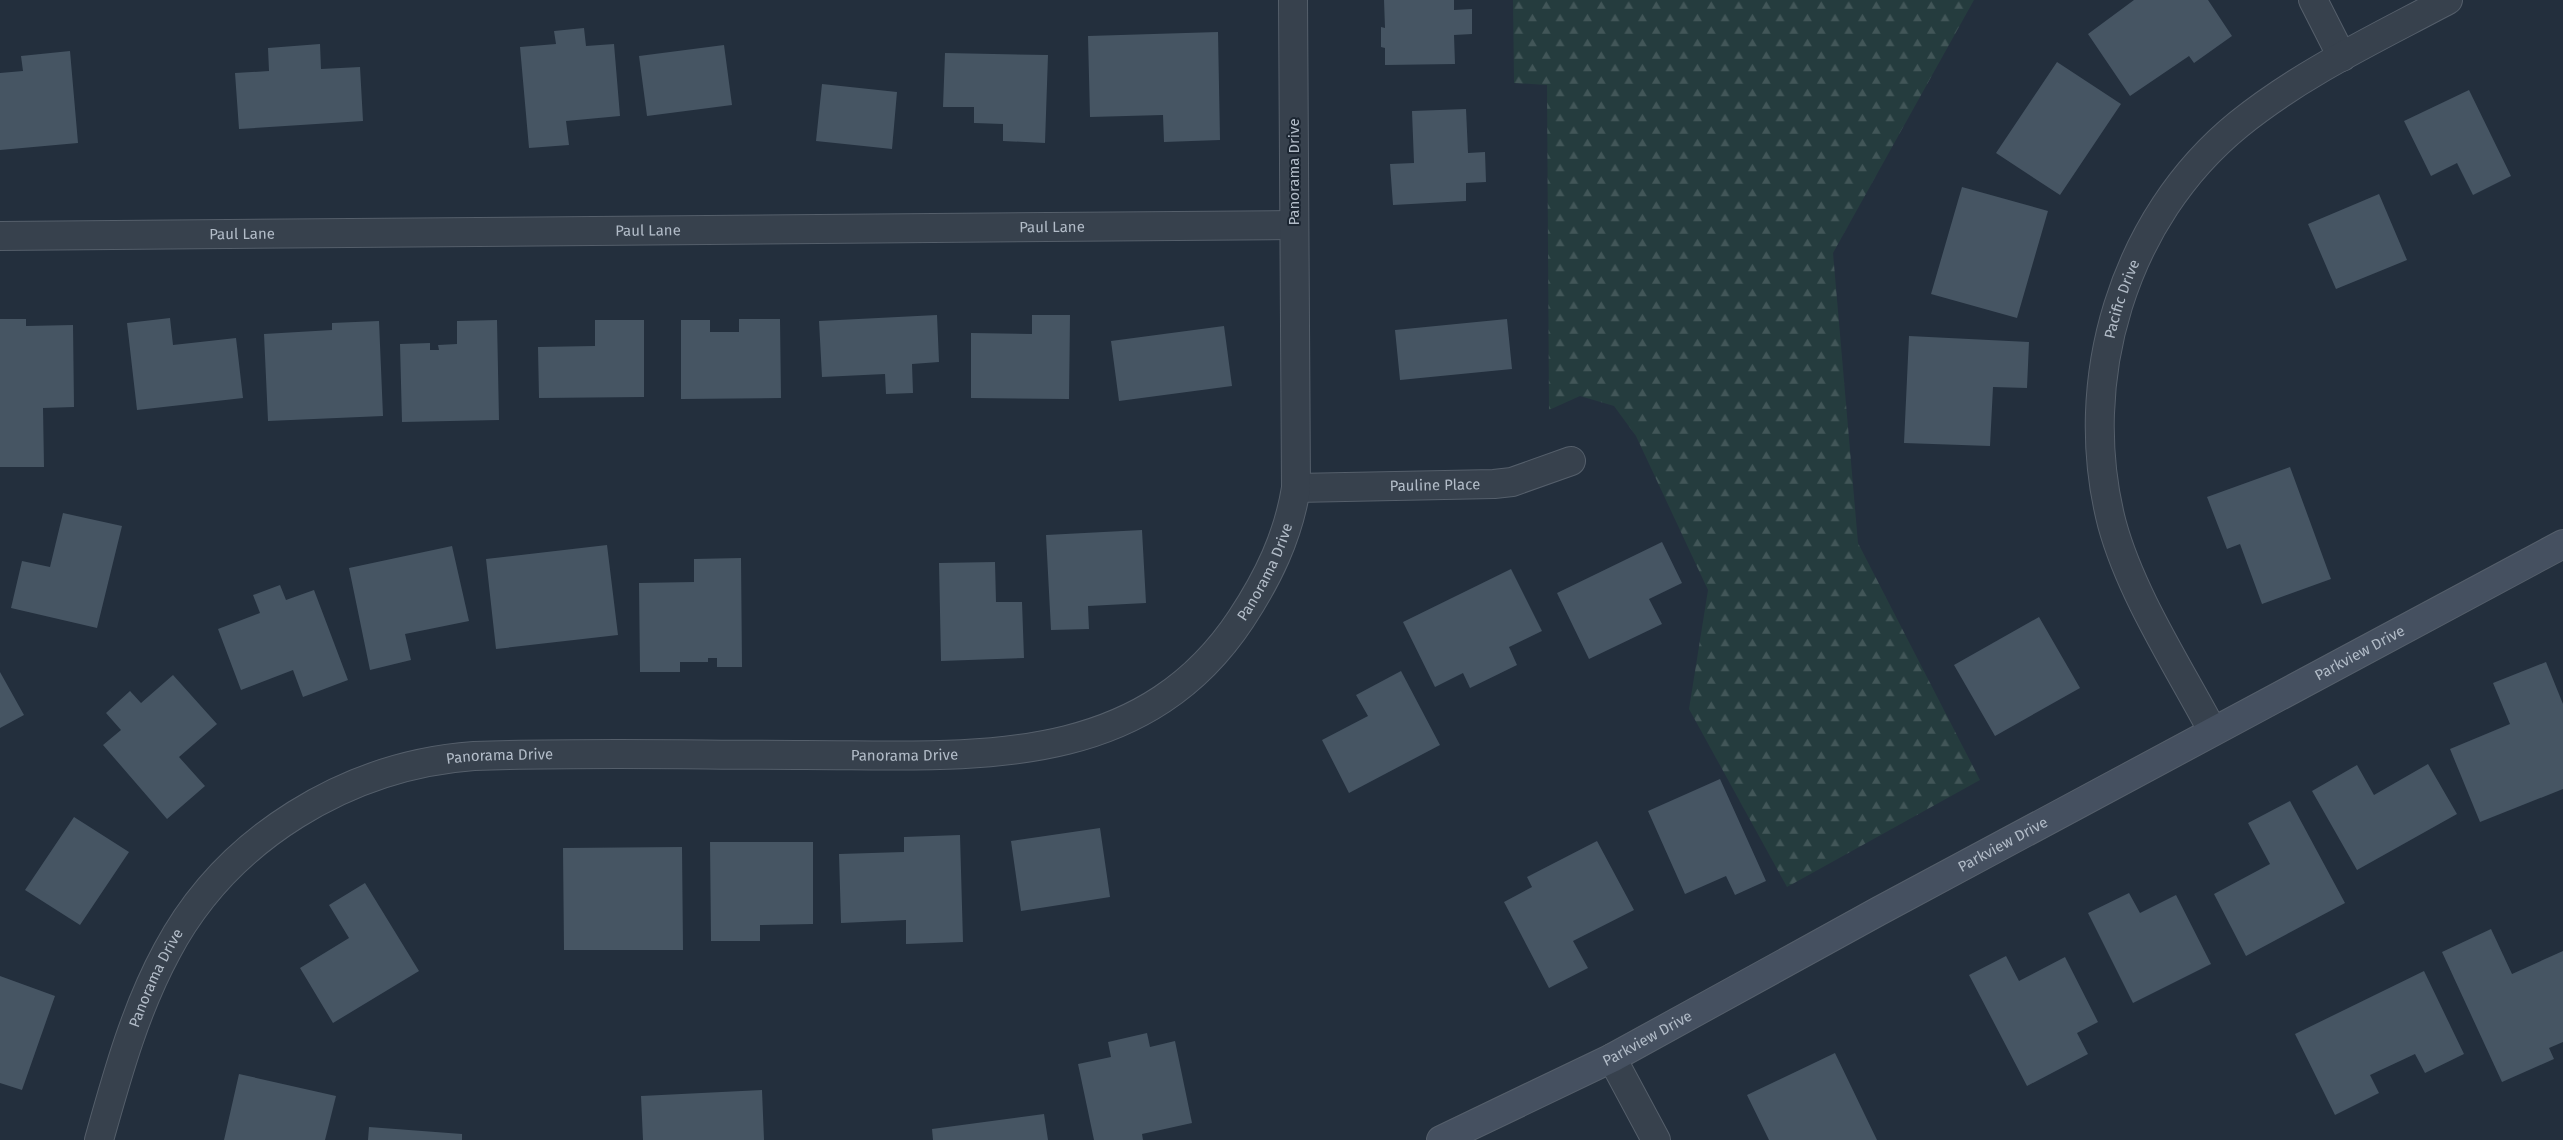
<svg xmlns="http://www.w3.org/2000/svg" width="2563" height="1140" font-family="'Fira Sans',sans-serif">
<style>
.forest{fill:url(#forest-firs)}
.building{fill:#465563}
.lines{fill:none;stroke-linecap:round;stroke-linejoin:round}
.street-casing{stroke:#555f6b;stroke-width:30}
.secondary-casing{stroke:#555f6b;stroke-width:30}
.street{stroke:#37414d;stroke-width:28}
.secondary{stroke:#455060;stroke-width:28}
.labels{text-anchor:middle;stroke-width:4;stroke-linejoin:round;paint-order:stroke}
.street-label{font-size:15px;fill:#b2bcc8;stroke:#1c2632}
</style>
<defs>
<pattern id="forest-firs" width="22" height="20" patternUnits="userSpaceOnUse" patternTransform="scale(1.25)"><rect width="22" height="20" fill="#253c3e"/><path d="M5 1l3.5 6h-7zM16 11l3.5 6h-7z" fill="#425658"/></pattern>
</defs>
<rect width="100%" height="100%" fill="#232f3d"/>
<path class="forest" d="M1513 0H1974L1833 253 1858 543 1980 780 1787 887 1689 709 1708 590 1636 436 1614 406 1580 396 1549 410 1547 85 1514 83Z"/>
<path class="building" d="M1384 0H1454V10L1472 9V34L1454 35 1455 64 1385 65V48L1381 47V27L1385 28Z
M2134 0H2208L2232 36 2194 63 2189 56 2130 96 2088 34Z
M584 28 586 46 614 44 620 116 566 121 569 145 529 148 520 47 556 44 554 31Z
M1218 32 1220 140 1164 142 1163 115 1090 117 1088 36Z
M320 44 321 69 360 67 363 121 239 129 235 73 269 71 268 48Z
M724 45 732 105 647 116 639 56Z
M70 51 78 143 0 150V73L23 71 21 56Z
M945 53 1048 55 1045 143 1003 141V124L974 123V107H943Z
M2057 62 2121 104 2060 195 1996 153Z
M822 84 897 92 892 149 816 141Z
M2469 90 2511 176 2473 195 2457 163 2431 176 2404 121Z
M1466 109 1468 153 1485 152 1486 182 1466 183V201L1393 205 1390 164 1414 163 1412 111Z
M1962 187 2048 211 2017 318 1931 294Z
M2379 194 2407 260 2336 289 2308 224Z
M937 315 939 362 912 364 913 393 886 394 885 374 822 377 819 321Z
M1032 315H1070L1069 399 971 398V333L1032 334Z
M170 318 173 345 236 338 243 398 137 410 127 323Z
M0 319H26V326L73 325 74 407 43 408 44 467H0Z
M739 319H780L781 398 681 399V320H710V332H739Z
M1507 319 1512 369 1400 380 1395 330Z
M497 320 499 420 402 422 400 344 430 343V350H439L438 345 457 344V321Z
M595 320H644V397L539 398 538 347 595 346Z
M379 321 383 416 268 421 264 334 332 330V323Z
M1224 326 1232 386 1119 401 1111 341Z
M1909 336 2029 342 2027 388 1993 387 1990 446 1904 443Z
M2290 467 2331 579 2262 604 2240 544 2227 549 2207 497Z
M63 513 122 526 97 628 11 608 22 561 50 567Z
M1142 530 1146 603 1088 606 1089 629 1051 630 1046 535Z
M1662 542 1682 583 1649 599 1662 624 1589 659 1557 593Z
M607 545 618 635 496 649 486 559Z
M452 546 469 621 405 634 411 660 370 670 349 568Z
M741 558 742 667H717V658H708V662H680V672H640L639 583 694 582V559Z
M995 562 996 602H1022L1024 658 941 661 939 563Z
M1511 569 1542 631 1509 647 1517 665 1470 688 1463 673 1435 687 1403 622Z
M280 585 286 600 314 590 348 680 303 697 293 670 241 690 218 629 260 613 253 595Z
M2039 617 2080 688 1995 736 1954 665Z
M2546 662 2563 704V789L2480 822 2450 749 2510 724 2493 683Z
M1401 671 1440 745 1349 793 1322 740 1368 716 1356 695Z
M0 672 24 715 0 728Z
M173 675 217 724 179 757 205 786 167 819 103 745 121 730 106 713 130 691 141 703Z
M2428 764 2457 814 2357 870 2312 791 2357 765 2374 795Z
M1720 779 1766 881 1735 895 1726 876 1685 894 1648 811Z
M2290 801 2345 903 2246 956 2214 894 2270 864 2248 823Z
M74 817 129 852 80 925 25 890Z
M1100 828 1110 897 1021 911 1011 841Z
M960 835 963 942 906 944V920L841 923 839 854 904 852V837Z
M1597 841 1634 910 1573 941 1588 968 1549 988 1504 902 1532 887 1527 877Z
M710 842H813V924L760 925V941H711Z
M682 847 683 950H564L563 848Z
M365 883 419 971 333 1023 300 968 349 938 329 905Z
M2129 893 2140 913 2176 895 2211 964 2133 1003 2088 913Z
M2491 929 2512 974 2563 951V1042L2549 1048 2554 1059 2502 1082 2442 952Z
M2006 956 2019 981 2065 957 2098 1022 2077 1033 2088 1054 2027 1086 1969 975Z
M2424 971 2464 1054 2425 1073 2415 1054 2370 1075 2379 1093 2335 1115 2295 1034Z
M0 976 55 996 22 1090 0 1083Z
M1147 1033 1150 1047 1175 1041 1192 1123 1142 1134 1143 1140H1094L1078 1064 1111 1057 1108 1042Z
M1835 1053 1877 1140H1769L1747 1095Z
M239 1074 336 1096 325 1140H224Z
M762 1090 764 1140H643L641 1096Z
M1044 1114 1048 1140H933L932 1129Z
M369 1127 462 1134V1140H368Z"/>
<g class="lines">
<defs>
<g id="street">
<path d="M2313 0 2342 57"/>
<path id="s1" d="M0 236 1294 225"/>
<path id="s2" d="M1296 488 1494 484 1512 482 1571 461"/>
<path id="s3" d="M2212 730C2178 666 2131 594 2112 524 2075 381 2123 218 2239 124 2302 73 2377 38 2448 0"/>
<path d="M1612 1058 1656 1140"/>
<path id="s4" d="M99 1140C117 1076 135 1010 167 951 227 838 348 765 474 756 584 752 695 755 805 755 967 755 1139 773 1241 619 1268 578 1288 537 1296 488L1293 0"/>
</g>
<g id="secondary">
<path id="s5" d="M1441 1140 1612 1058 1879 911 2563 544"/>
</g>
</defs>
<use href="#street" class="street-casing"/>
<use href="#secondary" class="secondary-casing"/>
<use href="#street" class="street"/>
<use href="#secondary" class="secondary"/>
</g>
<g class="labels">
<g class="street-label">
<text transform="translate(1294 172) rotate(-90)" y="5">Panorama Drive</text>
<text dy="5" stroke="none"><textPath href="#s1" startOffset="1052">Paul Lane</textPath></text>
<text dy="5" stroke="none"><textPath href="#s1" startOffset="648">Paul Lane</textPath></text>
<text dy="5" stroke="none"><textPath href="#s1" startOffset="242">Paul Lane</textPath></text>
<text dy="5" stroke="none"><textPath href="#s3" startOffset="458">Pacific Drive</textPath></text>
<text dy="5" stroke="none"><textPath href="#s2" startOffset="139">Pauline Place</textPath></text>
<text dy="5" stroke="none"><textPath href="#s4" startOffset="1445">Panorama Drive</textPath></text>
<text dy="5" stroke="none"><textPath href="#s5" startOffset="1040">Parkview Drive</textPath></text>
<text dy="5" stroke="none"><textPath href="#s4" startOffset="1011">Panorama Drive</textPath></text>
<text dy="5" stroke="none"><textPath href="#s4" startOffset="606">Panorama Drive</textPath></text>
<text dy="5" stroke="none"><textPath href="#s5" startOffset="635">Parkview Drive</textPath></text>
<text dy="5" stroke="none"><textPath href="#s4" startOffset="172">Panorama Drive</textPath></text>
<text dy="5" stroke="none"><textPath href="#s5" startOffset="230">Parkview Drive</textPath></text>
</g>
</g>
</svg>
